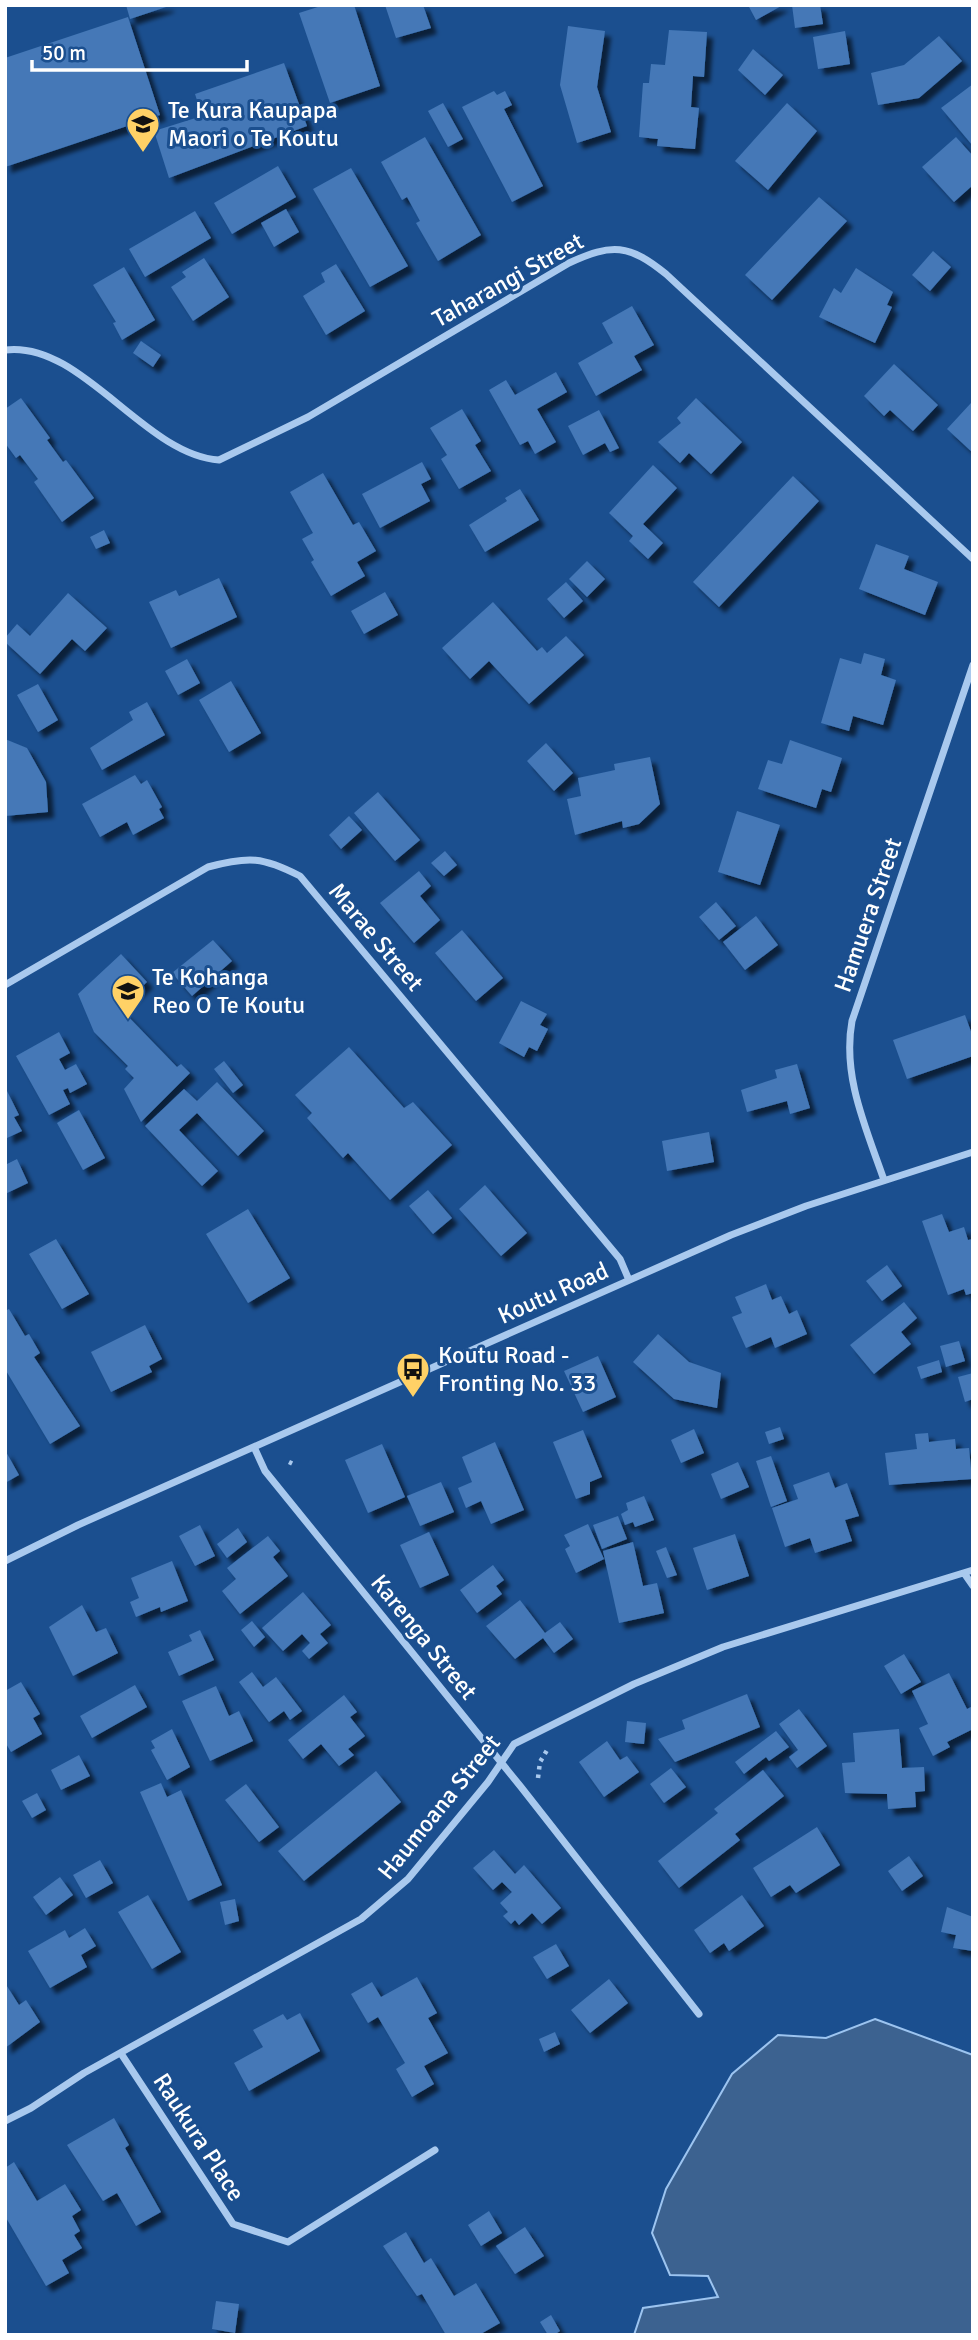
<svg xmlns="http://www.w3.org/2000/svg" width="978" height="2340" font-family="Signika,sans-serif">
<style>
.water{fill:#3c6290;stroke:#9cc4f0;stroke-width:2}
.building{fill:#4478b7;filter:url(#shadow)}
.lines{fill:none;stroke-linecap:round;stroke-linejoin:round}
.path{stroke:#a9c9ee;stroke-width:4.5;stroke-dasharray:3.5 5;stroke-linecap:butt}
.minor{stroke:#a9c9ee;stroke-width:7}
.labels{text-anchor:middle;stroke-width:6;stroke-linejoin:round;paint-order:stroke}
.poi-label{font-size:24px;fill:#fff;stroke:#1b4f8f;text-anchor:start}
.street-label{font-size:24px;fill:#fff;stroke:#1b4f8f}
</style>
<defs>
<filter id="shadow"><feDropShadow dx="6" dy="6" stdDeviation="2" flood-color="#0009"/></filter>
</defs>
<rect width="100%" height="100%" fill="#1b4f8f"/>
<path class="water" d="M875 2019 973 2055V2335H634L643 2308 718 2297 708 2276 670 2275 652 2233 666 2189 732 2074 778 2035 826 2038Z"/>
<path class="building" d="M126 5H168L169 6 130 19Z
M324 5H354L380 86 330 103 299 13Z
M385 5H423L431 28 396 38Z
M748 5H783L756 20Z
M792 5H820L823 24 795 28Z
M128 17 160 115 5 167V58Z
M568 26 605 31 597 87 611 132 577 143 560 85Z
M669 30 707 32 704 77 693 76 691 107 699 108 695 149 657 146 658 139 639 137 643 83H649L651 64 665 65Z
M845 31 850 64 818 69 813 37Z
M939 36 962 61 919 98 878 105 871 73 904 65Z
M753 49 783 75 765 95 738 70Z
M284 63 307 126 169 178 154 131 202 116 195 94Z
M973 84V146L941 108Z
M494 91 497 95 505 91 512 105 504 109 543 186 512 202 462 107Z
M443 103 463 139 448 147 428 111Z
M787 103 817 131 768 190 735 161Z
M425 137 481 235 438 261 416 223 420 221 407 197 402 200 381 162Z
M956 137 973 156V185L954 202 922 167Z
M278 166 296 197 232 234 214 203Z
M351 168 408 266 370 287 313 189Z
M819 197 847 221 772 300 745 275Z
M286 209 299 232 274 247 261 223Z
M195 211 211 238 145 277 129 249Z
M933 251 951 267 930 291 912 275Z
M204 258 229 297 193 321 171 287 186 277 182 272Z
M336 264 365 311 326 335 303 296 325 282 321 273Z
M124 267 155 320 122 340 113 323 116 322 93 285Z
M856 268 893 292 887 305 892 307 875 343 819 317 834 288 841 293Z
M632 306 654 345 634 356 642 370 596 396 578 363 613 343 602 323Z
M141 341 161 355 153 367 133 353Z
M894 364 938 405 913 431 890 410 884 416 864 396Z
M556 372 567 392 537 409 556 442 535 454 528 441 520 445 489 390 506 380 515 395Z
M21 398 50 438 47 440 63 462 66 460 94 498 62 522 34 482 38 479 20 455 16 458 5 443V409Z
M696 398 742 442 711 474 689 453 680 463 658 442 681 423 677 418Z
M971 403 973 405V453L947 429Z
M462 409 481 441 475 445 491 471 459 489 441 459 447 455 430 428Z
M599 410 619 448 610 452 605 443 583 455 568 426Z
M422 462 431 479 421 484 430 501 380 528 362 494Z
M653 465 677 488 643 524 663 543 648 559 629 541 633 536 609 513Z
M323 473 353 525 359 522 376 551 357 562 365 576 331 596 311 562 314 560 302 539 313 533 290 492Z
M793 476 819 501 719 607 693 582Z
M520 489 539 520 485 552 469 525 507 501 505 498Z
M104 530 110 543 96 549 90 537Z
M876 544 909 556 904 569 938 582 925 615 859 589Z
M587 561 605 579 587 597 569 579Z
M219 578 237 617 171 648 149 602 176 590 179 596Z
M566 582 583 601 564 618 547 599Z
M385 592 398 615 364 634 351 611Z
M68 593 107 628 85 651 72 639 40 674 5 642V638L17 624 30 636Z
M493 602 537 651 542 647 547 653 566 636 584 655 529 704 489 661 470 679 442 648Z
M864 653 885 659 881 675 896 680 883 725 853 716 849 731 821 723 840 658 861 664Z
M187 659 200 683 178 695 165 671Z
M231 681 261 733 229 752 199 700Z
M38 684 58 720 38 732 17 695Z
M147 702 165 735 102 770 90 748 133 720 129 712Z
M5 739 27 748 46 782 48 812 5 816Z
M790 740 842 758 831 792 822 789 816 808 758 789 768 760 782 764Z
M546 743 573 773 554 791 527 761Z
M650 757 660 804 639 824 623 828 622 821 575 835 567 799 581 796 578 778 615 770 614 764Z
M135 775 141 784 147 780 162 807 159 809 164 818 133 835 127 822 100 837 82 804Z
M378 792 420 840 395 861 354 813Z
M737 811 780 825 760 885 718 872Z
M349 816 362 830 341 849 329 835Z
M445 851 457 865 444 876 431 863Z
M419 871 431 886 420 896 440 920 414 943 380 903Z
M716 902 736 926 719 940 699 917Z
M756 916 778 945 745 970 723 942Z
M462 930 503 978 476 1001 435 953Z
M213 940 232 961 192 996 172 973Z
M121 954 147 982 120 1008 177 1067 181 1064 190 1073 141 1122 124 1089 134 1078 125 1069 128 1066 94 1032 78 994Z
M521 1001 547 1014 540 1025 548 1029 537 1051 529 1047 524 1057 499 1043Z
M965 1015 973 1037V1056L907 1079 893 1040Z
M59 1032 70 1053 59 1059 65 1070 76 1064 87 1084 70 1093 68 1088 63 1090 70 1104 49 1115 16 1056Z
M349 1047 404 1108 413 1102 452 1145 390 1200 348 1153 343 1158 307 1118 312 1113 295 1095Z
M224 1061 243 1085 233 1093 214 1069Z
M797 1064 810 1108 790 1114 787 1101 747 1112 741 1090 777 1078 775 1070Z
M217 1082 264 1131 238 1156 197 1113 179 1130 218 1171 202 1186 145 1126 184 1089 197 1101Z
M5 1087 19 1115 14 1117 22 1131 7 1138Z
M79 1110 105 1158 83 1170 57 1123Z
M709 1132 714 1162 667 1171 662 1141Z
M17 1159 28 1183 5 1194V1165Z
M485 1185 527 1233 501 1256 459 1209Z
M428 1190 452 1218 433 1234 409 1206Z
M248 1209 290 1278 248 1303 206 1234Z
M942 1214 949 1232 964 1227 968 1240 973 1239V1293L966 1295 964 1289 948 1295 922 1221Z
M56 1239 89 1294 62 1309 29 1254Z
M887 1265 902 1286 882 1301 866 1281Z
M766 1284 772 1300 781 1296 789 1314 797 1310 807 1334 775 1348 771 1337 746 1348 732 1317 742 1313 735 1297Z
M904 1302 917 1318 901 1332 911 1344 874 1374 850 1345Z
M9 1309 25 1336 29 1334 40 1353 34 1357 80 1426 50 1444 5 1369V1311Z
M145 1325 162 1359 149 1366 152 1372 111 1392 91 1352Z
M658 1334 689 1362 721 1373 717 1408 674 1399 633 1362Z
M959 1341 965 1361 946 1367 940 1346Z
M598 1356 616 1397 583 1412 564 1371Z
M939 1360 942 1372 921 1379 917 1367Z
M973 1373V1399L965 1402 958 1377Z
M780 1427 784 1439 769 1444 765 1432Z
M694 1429 704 1453 681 1463 671 1440Z
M583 1430 602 1477 590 1482V1494L576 1499 553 1442Z
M928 1433 929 1442 955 1439 956 1449 969 1448 972 1479 889 1485 885 1453 917 1449 915 1434Z
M495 1442 524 1510 491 1524 481 1501 466 1508 458 1488 472 1482 462 1457Z
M382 1444 405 1497 368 1513 345 1460Z
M5 1450 19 1475 5 1483Z
M771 1456 787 1501 771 1507 756 1461Z
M738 1462 749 1487 721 1499 711 1474Z
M829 1472 835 1488 847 1483 859 1516 845 1520 852 1541 815 1553 810 1538 785 1547 772 1508 798 1499 793 1485Z
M441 1482 454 1512 420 1526 407 1496Z
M644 1496 654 1520 635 1527 633 1522 625 1525 621 1514 628 1510 626 1503Z
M618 1516 627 1539 602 1549 593 1525Z
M588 1524 604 1559 576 1573 565 1549 570 1546 564 1535Z
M200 1525 215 1556 195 1566 179 1536Z
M238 1528 247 1542 227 1558 217 1544Z
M429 1532 449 1575 420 1588 400 1545Z
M735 1534 749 1576 707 1590 693 1548Z
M268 1536 280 1551 273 1557 288 1576 240 1614 222 1591 236 1579 227 1568Z
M633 1542 643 1586 657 1583 664 1613 619 1623 603 1551Z
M666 1547 677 1575 667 1578 656 1551Z
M172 1561 188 1601 161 1612 160 1607 136 1617 130 1602 139 1598 131 1578Z
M493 1565 504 1580 496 1586 502 1594 477 1613 460 1590Z
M303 1592 331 1625 320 1634 328 1643 309 1659 302 1651 310 1643 302 1634 283 1651 262 1628Z
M520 1600 545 1633 560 1622 573 1639 554 1653 543 1638 515 1659 486 1626Z
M82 1605 96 1632 106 1628 118 1653 73 1676 49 1627Z
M252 1621 265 1637 254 1647 241 1630Z
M200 1630 214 1660 179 1676 168 1652 192 1641 189 1635Z
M904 1654 921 1682 901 1694 884 1666Z
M252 1672 263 1687 276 1677 302 1711 290 1720 284 1711 269 1722 239 1682Z
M949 1673 967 1709 973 1706V1729L947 1742 950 1747 933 1756 919 1728 928 1724 912 1691Z
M21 1682 40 1714 33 1718 42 1734 11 1752 5 1742V1691Z
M135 1685 147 1707 92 1738 80 1716Z
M216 1686 229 1716 239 1711 253 1741 210 1761 182 1701Z
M747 1694 760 1727 675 1762 658 1739 685 1729 682 1720Z
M344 1695 357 1712 350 1717 365 1736 348 1749 354 1755 339 1766 321 1744 303 1759 288 1740Z
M799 1709 827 1746 797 1768 789 1757 798 1750 779 1724Z
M627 1721 646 1723 644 1744 625 1742Z
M172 1729 190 1767 167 1780 151 1750 155 1748 151 1741Z
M899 1729 902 1768 924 1767 925 1791 915 1792 916 1807 888 1809 887 1794 845 1793 842 1763 855 1762 853 1733Z
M776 1731 789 1747 769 1761 766 1757 744 1774 735 1762Z
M607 1741 620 1760 627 1756 639 1772 604 1797 579 1762Z
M79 1755 90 1776 61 1790 51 1770Z
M671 1768 686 1787 664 1803 650 1784Z
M763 1770 784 1796 735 1834 740 1840 679 1888 658 1861 718 1813 714 1809Z
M376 1771 401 1802 304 1881 278 1851Z
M161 1783 167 1797 181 1790 222 1885 188 1901 140 1792Z
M246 1784 279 1827 259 1842 225 1800Z
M37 1793 46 1810 32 1818 22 1801Z
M817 1827 840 1865 796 1893 790 1885 771 1897 753 1868Z
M494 1850 515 1874 524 1865 561 1908 542 1924 532 1913 519 1925 515 1920 511 1924 503 1916 508 1912 500 1903 512 1892 502 1882 493 1890 473 1868Z
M909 1856 923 1876 902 1891 888 1871Z
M100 1860 113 1883 86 1898 73 1875Z
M60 1877 73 1895 46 1915 33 1897Z
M148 1895 181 1952 152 1969 118 1912Z
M742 1895 764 1926 729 1951 724 1943 710 1953 694 1930Z
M235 1899 239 1921 225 1925 220 1902Z
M947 1907 973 1917V1951L953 1948 956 1935 941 1932Z
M85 1928 96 1946 81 1955 87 1967 50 1988 28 1951 65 1930 69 1938Z
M556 1944 569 1966 547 1979 533 1957Z
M417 1977 437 2013 428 2018 448 2053 424 2066 434 2084 412 2097 396 2069 405 2063 378 2017 368 2023 351 1994 372 1982 381 1997Z
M609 1979 628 2003 590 2033 571 2010Z
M5 1983 19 2005 26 2000 40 2022 5 2048Z
M300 2013 320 2051 249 2091 234 2063 263 2047 253 2030 283 2014 287 2020Z
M555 2032 560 2044 544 2052 539 2039Z
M114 2118 129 2145 125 2148 161 2212 136 2226 117 2193 103 2201 67 2145Z
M14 2162 37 2201 65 2184 81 2210 72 2216 80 2231 74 2235 82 2248 62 2260 69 2273 46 2286 5 2216V2168Z
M489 2211 502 2233 481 2246 468 2225Z
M525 2227 544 2256 515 2274 496 2246Z
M406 2232 424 2263 431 2258 454 2296 476 2283 500 2323 479 2335H446L422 2294 417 2296 383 2246Z
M216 2301 239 2304 235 2333 212 2329Z
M551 2315 560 2331 554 2335H548L540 2322Z"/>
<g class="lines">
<path class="path" d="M289 1462 293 1464
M538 1778 540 1762 549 1747"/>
<path class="minor" d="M5 350C81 340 144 455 219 460L308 417 569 263C612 243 629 244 666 274L973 559
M5 985 208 867C249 856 263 857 300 876L620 1259 629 1280
M884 1180C866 1128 842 1076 852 1021L973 665
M254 1447 265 1471 521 1787 699 2014
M5 1561 78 1525 731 1235 806 1206 973 1152
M964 1573 973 1586
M122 2055 233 2224 288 2242 435 2150
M5 2121 31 2108 84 2073 361 1919 408 1879 488 1782 514 1744 634 1684 723 1647 973 1570"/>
</g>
<defs>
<symbol id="school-pin" viewBox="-11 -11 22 30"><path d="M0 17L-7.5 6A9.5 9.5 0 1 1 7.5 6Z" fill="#ffd166" stroke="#1b4f8f"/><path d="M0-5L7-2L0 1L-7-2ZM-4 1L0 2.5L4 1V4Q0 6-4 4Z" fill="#111"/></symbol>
<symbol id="bus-pin" viewBox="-11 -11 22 30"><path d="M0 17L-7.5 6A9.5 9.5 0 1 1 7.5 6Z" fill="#ffd166" stroke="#1b4f8f"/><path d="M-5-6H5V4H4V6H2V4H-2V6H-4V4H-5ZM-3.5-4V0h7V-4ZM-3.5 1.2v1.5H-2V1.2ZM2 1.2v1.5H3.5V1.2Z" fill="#111"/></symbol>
</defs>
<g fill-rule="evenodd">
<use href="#school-pin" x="124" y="105" width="38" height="52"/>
<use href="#school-pin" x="109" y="972" width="38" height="52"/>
<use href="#bus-pin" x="394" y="1350" width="38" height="52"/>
</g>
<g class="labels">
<g class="poi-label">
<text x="168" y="118">Te Kura Kaupapa<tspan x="168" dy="28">Maori o Te Koutu</tspan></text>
<text x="152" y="985">Te Kohanga<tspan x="152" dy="28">Reo O Te Koutu</tspan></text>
<text x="438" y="1363">Koutu Road -<tspan x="438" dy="28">Fronting No. 33</tspan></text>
</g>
<g class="street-label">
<text transform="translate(508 280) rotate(-29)" y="8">Taharangi Street</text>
<text transform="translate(868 915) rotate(-71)" y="8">Hamuera Street</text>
<text transform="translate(376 937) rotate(50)" y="8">Marae Street</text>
<text transform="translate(553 1293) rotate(-24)" y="8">Koutu Road</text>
<text transform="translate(424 1637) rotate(51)" y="8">Karenga Street</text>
<text transform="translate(439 1807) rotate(-51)" y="8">Haumoana Street</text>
<text transform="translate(199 2137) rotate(57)" y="8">Raukura Place</text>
</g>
</g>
<rect width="978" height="2340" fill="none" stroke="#ffffff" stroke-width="14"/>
<path d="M32 60v10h215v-10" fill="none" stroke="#ffffff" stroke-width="3.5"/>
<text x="42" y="60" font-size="21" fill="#ffffff" stroke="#1b4f8f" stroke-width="5" paint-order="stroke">50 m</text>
</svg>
